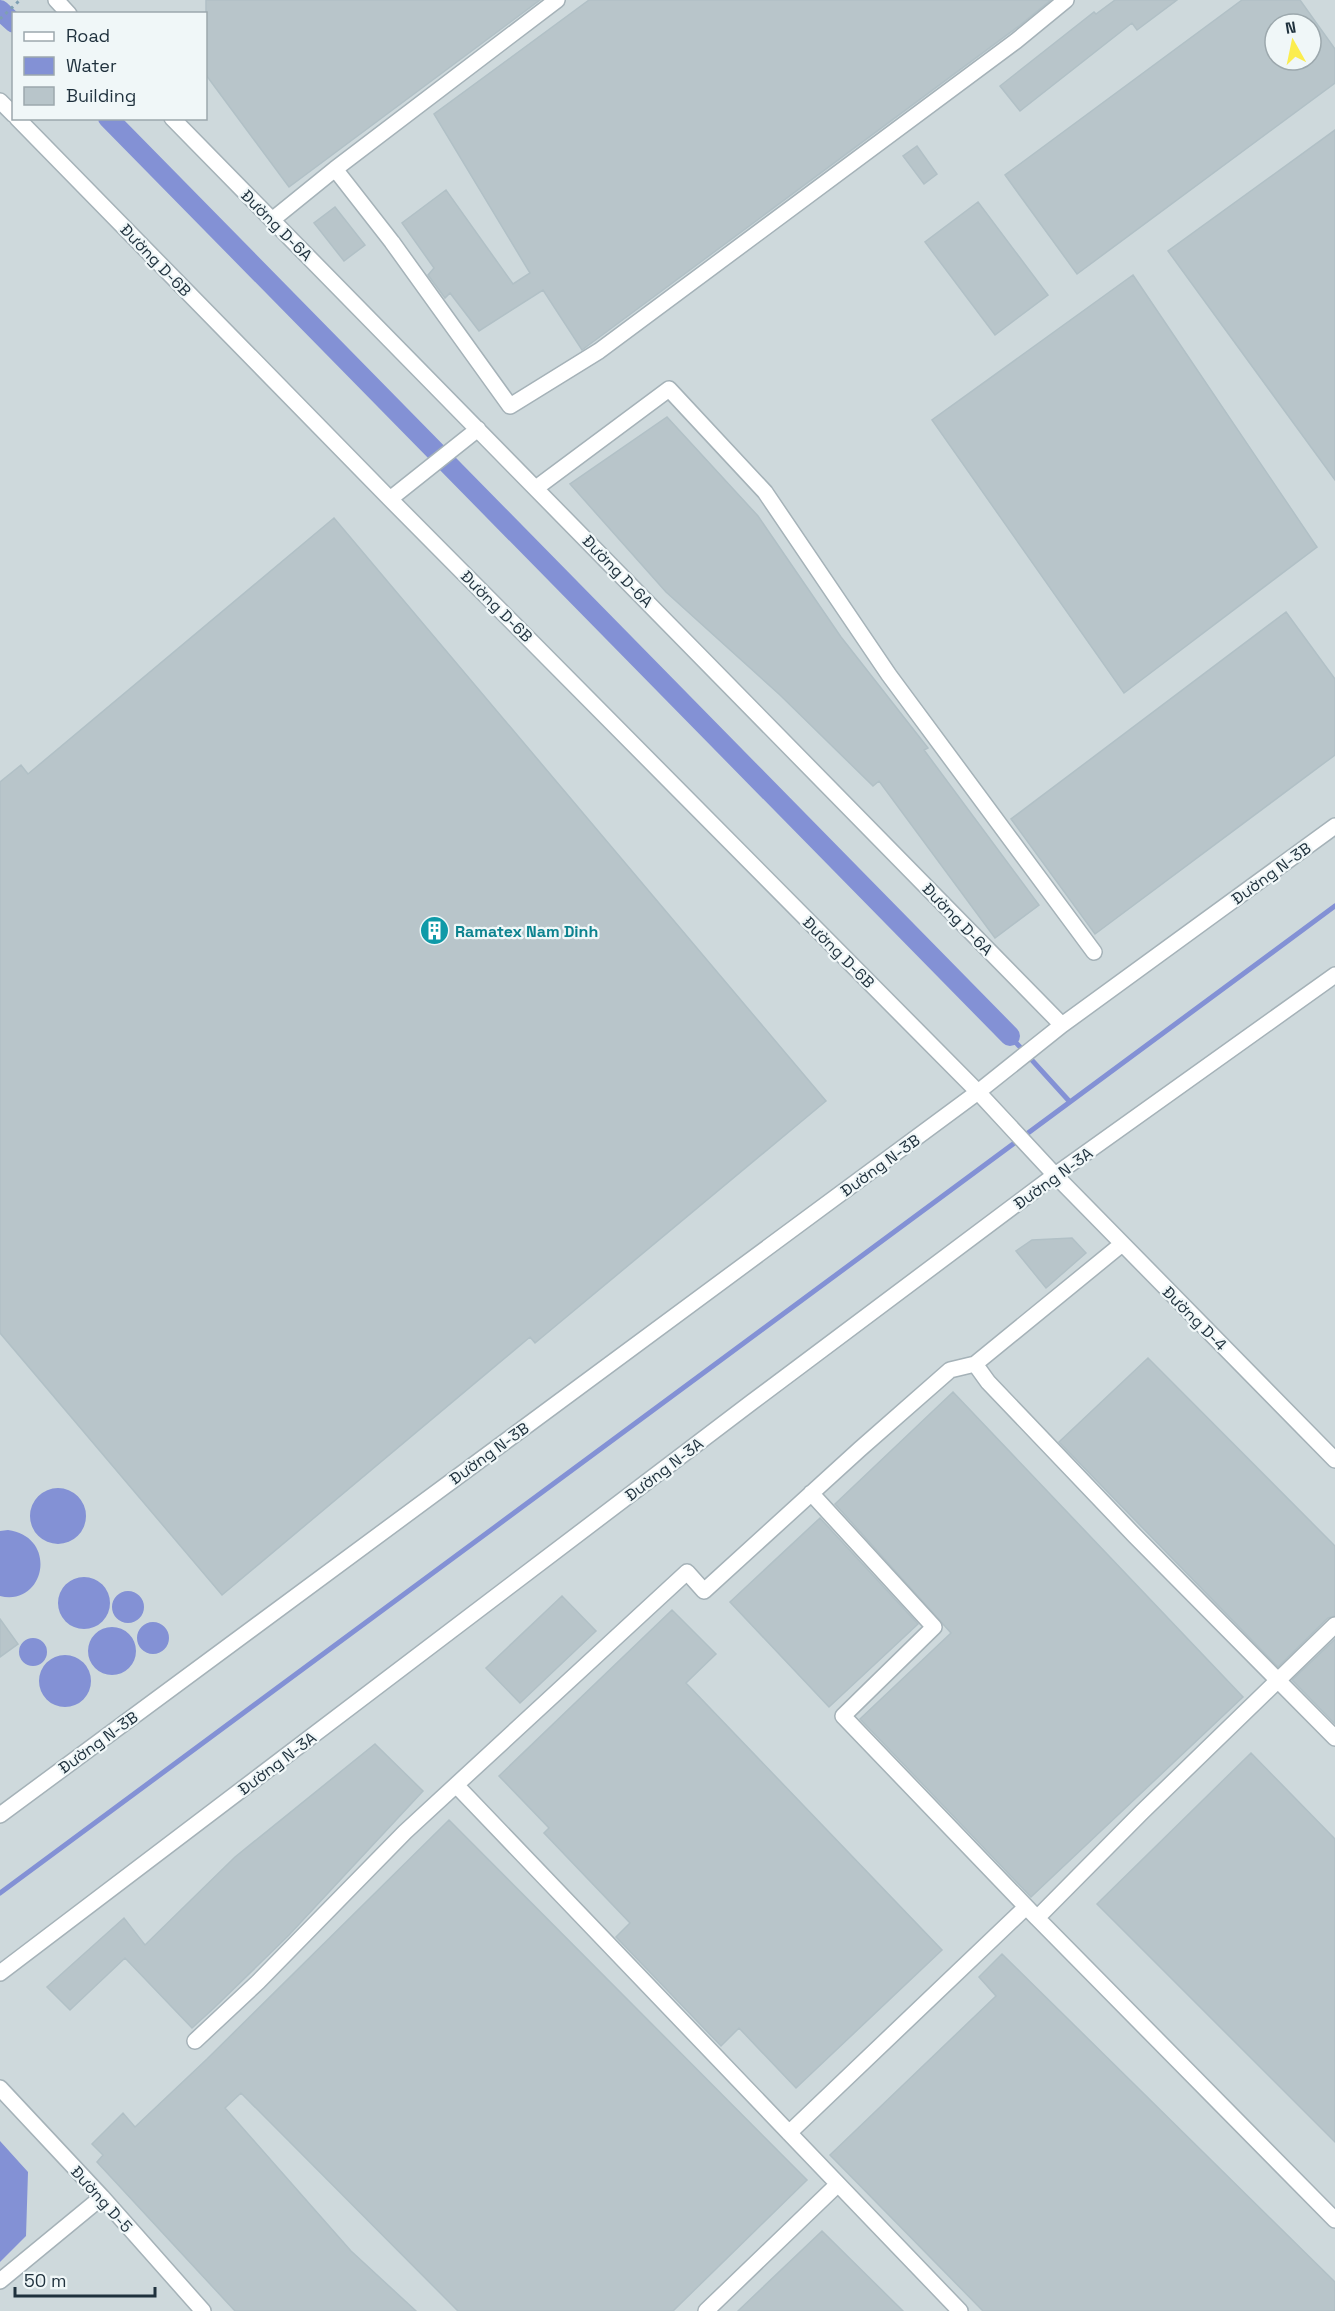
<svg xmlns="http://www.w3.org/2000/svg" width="1335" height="2311" font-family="'Space Grotesk',sans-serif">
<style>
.built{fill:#ced9dc;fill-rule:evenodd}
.water{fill:#8391d5}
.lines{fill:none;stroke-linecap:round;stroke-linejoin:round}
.stream{stroke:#8391d5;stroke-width:5}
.canal{stroke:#8391d5;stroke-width:20}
.building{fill:#b8c5ca;stroke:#b1c0c6;stroke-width:1.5;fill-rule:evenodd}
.minor-casing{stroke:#a5b2b8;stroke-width:18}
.path{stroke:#7e9fb2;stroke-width:3;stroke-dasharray:3 4.5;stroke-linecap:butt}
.minor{stroke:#fff;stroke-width:15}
.labels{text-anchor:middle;stroke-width:4.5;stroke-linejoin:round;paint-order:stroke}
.street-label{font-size:16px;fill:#1f313d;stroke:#f0f7f8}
.culture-label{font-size:16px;font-weight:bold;fill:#0d838f;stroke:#f0f7f8;text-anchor:start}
</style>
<rect width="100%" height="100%" fill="#dfe9ec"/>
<path class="built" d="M0 0H1335V2311H0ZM14 14H206V118H14ZM1275 24H1311V60H1275Z"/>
<path class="water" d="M30 1516a28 28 0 1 1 56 0a28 28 0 1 1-56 0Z
M8 1530C59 1537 45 1607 0 1596V1531Z
M58 1603a26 26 0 1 1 52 0a26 26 0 1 1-52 0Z
M112 1607a16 16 0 1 1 32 0a16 16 0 1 1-32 0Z
M137 1638a16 16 0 1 1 32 0a16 16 0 1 1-32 0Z
M88 1651a24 24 0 1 1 48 0a24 24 0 1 1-48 0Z
M19 1652a14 14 0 1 1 28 0a14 14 0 1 1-28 0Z
M39 1681a26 26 0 1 1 52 0a26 26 0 1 1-52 0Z
M0 2141 28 2172 26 2236 0 2262Z"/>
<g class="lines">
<path class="stream" d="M1010 1036 1070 1102
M0 1893 1335 906"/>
<path class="canal" d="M0 10 14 23
M108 118 1010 1036"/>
</g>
<path class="building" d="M206 0H540L289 187 206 75Z
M589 0H1051L1019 26 582 350 543 290 479 331 450 293 445 298 428 275 434 268 402 223 446 190 513 284 530 273 434 114Z
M1115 0H1177L1137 30 1132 23 1020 111 1000 86 1094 12 1096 14Z
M1242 0H1300L1335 49V83L1077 274 1005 175ZM1275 24H1311V60H1275Z
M1335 130V480L1168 251Z
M917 146 937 174 924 184 903 156Z
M978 202 1048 295 995 335 925 242Z
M335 207 365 245 344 261 314 223Z
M1133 275 1317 547 1124 693 932 420Z
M667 417 758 516 841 637 928 748 924 750 1039 905 995 938 879 781 873 786 780 695 666 592 570 484Z
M334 518 826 1101 535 1343 530 1337 222 1595 0 1333V782L21 765 28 774Z
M1286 612 1335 679V755L1095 934 1011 819Z
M1072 1238 1086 1253 1046 1288 1016 1251 1032 1240Z
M1148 1358 1335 1546V1616L1328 1618 1278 1667 1059 1442Z
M953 1392 1243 1697 1031 1897 860 1719 951 1633 835 1504Z
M820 1518 918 1624 829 1707 730 1602Z
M562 1596 596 1631 520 1703 486 1668Z
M672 1610 716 1654 686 1683 942 1950 796 2088 739 2028 721 2046 616 1937 630 1923 544 1833 549 1828 499 1776Z
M0 1619 18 1644 0 1657Z
M1335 1639V1724L1292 1680Z
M375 1744 423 1791 289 1935 214 2008 192 2028 125 1958 70 2010 47 1987 124 1918 145 1945 235 1857Z
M1251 1753 1335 1839V2142L1097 1904Z
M449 1820 807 2180 673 2311H458L241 2093 225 2108 351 2251 416 2311H235L97 2162 103 2155 92 2144 123 2113 135 2127 207 2059Z
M1002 1954 1335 2282V2311H983L830 2155 996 1996 979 1977Z
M822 2231 903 2311H738Z"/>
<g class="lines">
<defs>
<path id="minor" d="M56 0 69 14
M0 101 14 115
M17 118 390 499 978 1092 1055 1175 1335 1460
M172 118 1062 1025
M335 169 557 0
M272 220 335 169 392 242 510 406 599 351 1016 41 1066 0
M536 488 669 389 765 492 889 675 1094 952
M390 499 478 429
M975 1364 988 1382 1135 1536 1335 1738
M811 1493 934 1627 843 1716 1037 1918
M1335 1625 1142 1812 1037 1918 1335 2220
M456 1785 838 2184
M0 1815 978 1092 1062 1025 1335 826
M0 1973 752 1402 1055 1175 1335 975
M195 2041 258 1982 405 1832 687 1572 704 1591 860 1449 950 1370 975 1364 1122 1244
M0 2088 102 2197 203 2311
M789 2133 1026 1907
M0 2281 102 2197
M706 2311 838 2184 960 2311"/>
</defs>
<use href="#minor" class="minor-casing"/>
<path class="path" d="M0 19 20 0"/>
<use href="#minor" class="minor"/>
</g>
<defs>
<symbol id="building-disc" viewBox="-11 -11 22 22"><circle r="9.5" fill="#0f9aa8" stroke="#f0f7f8"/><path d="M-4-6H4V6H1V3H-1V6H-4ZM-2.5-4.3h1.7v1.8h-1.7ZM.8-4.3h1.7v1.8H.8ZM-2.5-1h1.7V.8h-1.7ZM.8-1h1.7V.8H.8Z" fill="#fff"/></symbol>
</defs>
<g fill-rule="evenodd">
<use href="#building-disc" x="418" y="914" width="33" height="33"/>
</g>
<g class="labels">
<g class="street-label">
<text transform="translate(277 225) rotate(45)" y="6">Đường D-6A</text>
<text transform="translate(156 260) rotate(46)" y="6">Đường D-6B</text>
<text transform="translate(618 571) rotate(46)" y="6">Đường D-6A</text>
<text transform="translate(497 606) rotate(45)" y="6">Đường D-6B</text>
<text transform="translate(1271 873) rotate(-36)" y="6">Đường N-3B</text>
<text transform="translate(958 919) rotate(46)" y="6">Đường D-6A</text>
<text transform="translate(839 952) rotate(45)" y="6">Đường D-6B</text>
<text transform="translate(880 1165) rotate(-36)" y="6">Đường N-3B</text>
<text transform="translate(1053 1178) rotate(-36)" y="6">Đường N-3A</text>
<text transform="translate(1195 1318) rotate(45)" y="6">Đường D-4</text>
<text transform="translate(489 1453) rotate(-36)" y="6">Đường N-3B</text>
<text transform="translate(664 1469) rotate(-37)" y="6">Đường N-3A</text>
<text transform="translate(98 1742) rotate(-36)" y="6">Đường N-3B</text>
<text transform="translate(277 1763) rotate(-37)" y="6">Đường N-3A</text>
<text transform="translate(102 2199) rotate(48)" y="6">Đường D-5</text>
</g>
<g class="culture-label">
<text x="455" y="937">Ramatex Nam Dinh</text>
</g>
</g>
<rect x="12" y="12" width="195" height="108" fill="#f0f7f8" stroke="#9ca8ad" stroke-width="1.5"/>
<rect x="24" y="32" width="30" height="9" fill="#ffffff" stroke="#9ca8ad" stroke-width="1.5"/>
<text x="66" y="42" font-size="18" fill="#1f313d">Road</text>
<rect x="24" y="57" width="30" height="18" fill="#8391d5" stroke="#9ca8ad" stroke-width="1.5"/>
<text x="66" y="72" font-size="18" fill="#1f313d">Water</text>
<rect x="24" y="87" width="30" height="18" fill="#b8c5ca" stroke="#9ca8ad" stroke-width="1.5"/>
<text x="66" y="102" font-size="18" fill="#1f313d">Building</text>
<g transform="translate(1293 42) rotate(351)"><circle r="28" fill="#f0f7f8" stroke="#9ca8ad" stroke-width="1.5"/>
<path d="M0-4.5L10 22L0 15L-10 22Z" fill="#fbed4e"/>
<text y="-9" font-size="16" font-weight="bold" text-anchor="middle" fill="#1f313d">N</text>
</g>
<path d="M15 2287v9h140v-9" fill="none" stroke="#1f313d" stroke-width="3"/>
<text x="24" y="2287" font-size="18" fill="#1f313d" stroke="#f0f7f8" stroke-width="4.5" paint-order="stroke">50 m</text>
</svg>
